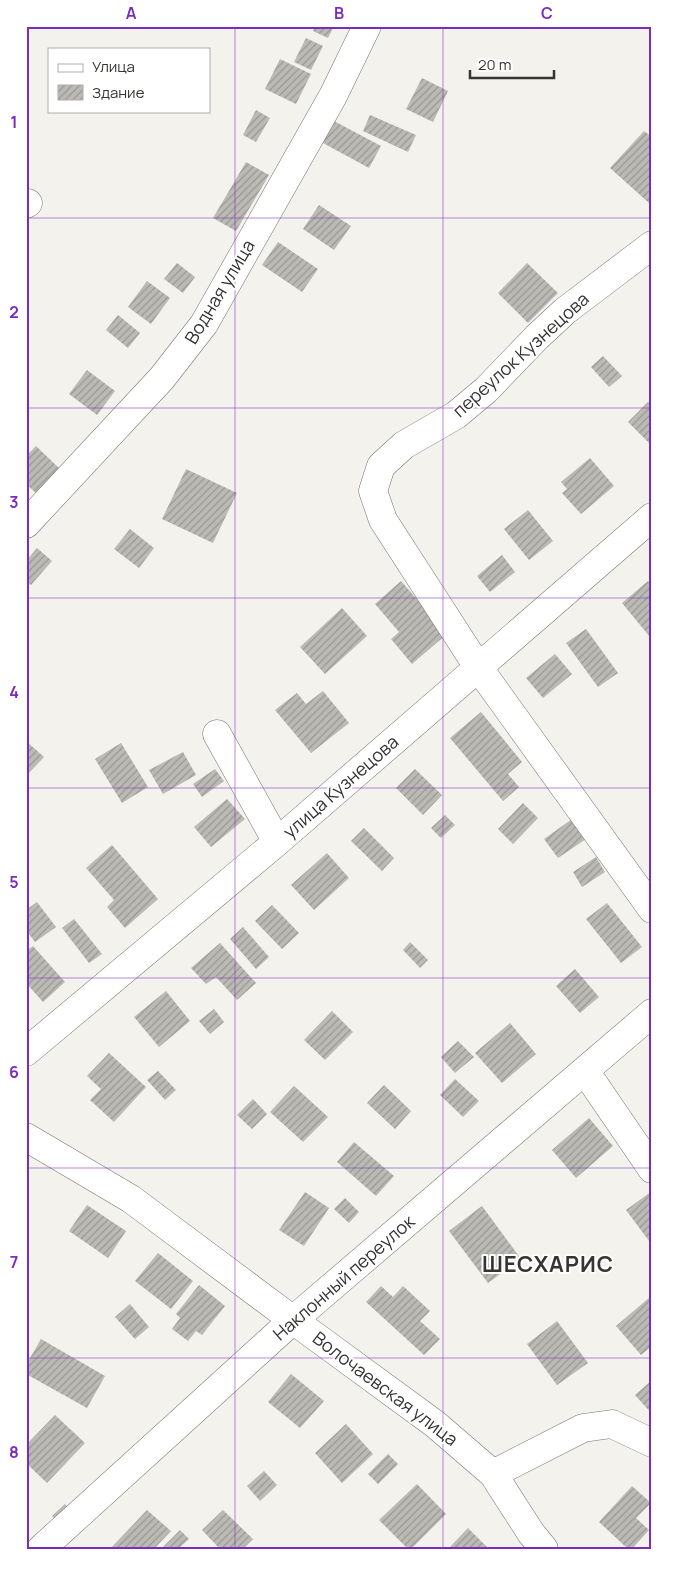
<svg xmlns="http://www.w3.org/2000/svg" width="678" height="1575" font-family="Manrope,sans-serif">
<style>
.building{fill:url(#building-hatch)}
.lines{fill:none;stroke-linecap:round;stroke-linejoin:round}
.minor-casing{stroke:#757470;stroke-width:29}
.minor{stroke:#fff;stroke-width:28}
.grid{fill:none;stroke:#7b2cbf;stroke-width:1;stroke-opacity:0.55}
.labels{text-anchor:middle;stroke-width:4;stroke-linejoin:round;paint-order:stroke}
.street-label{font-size:18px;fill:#363533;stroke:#fff}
.district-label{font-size:22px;font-weight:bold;letter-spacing:1px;fill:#363533;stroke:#fff}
.neatline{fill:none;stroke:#7b2cbf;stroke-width:2}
.grid-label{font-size:16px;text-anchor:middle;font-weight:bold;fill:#7b2cbf}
</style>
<defs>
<pattern id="building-hatch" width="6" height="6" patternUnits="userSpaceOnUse" patternTransform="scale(1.25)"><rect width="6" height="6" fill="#bbbab5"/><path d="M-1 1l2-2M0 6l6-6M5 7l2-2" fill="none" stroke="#999894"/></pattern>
</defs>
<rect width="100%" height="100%" fill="#f3f2ed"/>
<path class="building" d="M315 26H334L328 38 313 31Z
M306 38 323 46 311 70 294 62Z
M280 59 311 74 296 104 265 89Z
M422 78 448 91 433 122 406 109Z
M256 110 270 118 256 142 243 135Z
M370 115 416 135 408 152 363 131Z
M334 121 381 146 369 168 323 143Z
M644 131 652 137V200L649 203 610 168Z
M246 162 269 175 236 231 213 218Z
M319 205 351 226 334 250 303 229Z
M278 242 318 269 302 292 262 265Z
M177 263 195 277 183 293 164 279Z
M527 263 558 293 528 323 498 293Z
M147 281 170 298 151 324 128 307Z
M118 315 140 333 128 348 106 330Z
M603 356 622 376 609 387 591 367Z
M87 370 115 391 97 415 69 394Z
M648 402 652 405V446L628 422Z
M36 446 60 469 36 493 26 484V456Z
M590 458 614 486 581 514 562 493 567 489 561 482Z
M186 469 237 493 213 543 162 519Z
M528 510 553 541 529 560 504 529Z
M130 529 154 548 139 568 114 549Z
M37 548 52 561 31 585 26 581V561Z
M502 555 515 572 490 592 477 576Z
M401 581 447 634 412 664 391 639 399 632 375 604Z
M648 581 652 586V636L650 637 622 603Z
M342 608 367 636 325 674 300 647Z
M586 629 618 673 598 687 566 643Z
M555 654 572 674 543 698 526 678Z
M323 691 349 723 311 753 275 710 297 693 306 704Z
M481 712 522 762 508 774 519 787 503 801 450 738Z
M26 741 44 757 26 776Z
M121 743 148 787 122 803 95 759Z
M183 752 196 775 163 794 149 770Z
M215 769 224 781 202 797 193 784Z
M415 769 442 795 423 815 396 788Z
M227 799 245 819 211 847 194 827Z
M523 803 538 818 513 844 498 829Z
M445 815 455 825 441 838 431 828Z
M572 819 586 839 558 858 544 839Z
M364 828 394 858 382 871 351 841Z
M112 845 158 899 125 928 107 907 114 900 86 868Z
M327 853 349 878 314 910 291 885Z
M596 857 605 872 582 887 573 872Z
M37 902 56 927 35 942 26 930V910Z
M607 903 642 947 621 963 586 919Z
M272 905 299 933 282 949 255 921Z
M74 919 102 954 89 963 62 928Z
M243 927 269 957 256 969 230 939Z
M410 942 428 960 420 968 403 950Z
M220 943 256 983 237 1000 216 977 206 984 191 968Z
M33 946 65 982 43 1002 26 983V951Z
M575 969 599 997 580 1013 556 986Z
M166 991 190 1021 159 1047 134 1017Z
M214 1009 224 1022 210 1034 199 1021Z
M332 1011 353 1032 325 1060 304 1040Z
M510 1023 536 1054 502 1083 475 1053Z
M458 1041 474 1057 455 1073 441 1057Z
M109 1053 146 1087 114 1122 90 1100 101 1089 87 1076Z
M158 1071 176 1090 165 1100 147 1080Z
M455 1079 479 1101 463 1117 440 1095Z
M384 1085 411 1111 395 1129 367 1103Z
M294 1086 328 1117 303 1142 270 1112Z
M253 1099 267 1114 252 1129 237 1115Z
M589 1118 613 1146 576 1178 552 1150Z
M354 1142 394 1176 376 1196 337 1162Z
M652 1191V1245L626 1210Z
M305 1192 329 1208 304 1246 279 1230Z
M345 1198 359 1212 349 1223 334 1209Z
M87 1205 126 1231 108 1258 69 1231Z
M482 1206 521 1259 488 1283 449 1231Z
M158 1253 193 1281 171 1309 135 1281Z
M199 1285 225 1306 202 1335 196 1331 188 1341 172 1329 180 1318 176 1314Z
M381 1286 393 1297 403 1286 430 1311 420 1321 440 1339 424 1355 366 1302Z
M650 1297 652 1300V1346L641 1355 616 1326Z
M130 1304 149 1327 135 1339 115 1317Z
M557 1321 588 1363 557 1385 527 1344Z
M41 1339 105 1376 87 1408 26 1374V1365Z
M291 1374 324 1401 300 1428 268 1402Z
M652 1380V1414L635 1395Z
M55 1415 85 1443 47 1483 26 1463V1445Z
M346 1424 373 1454 342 1483 315 1453Z
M388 1454 398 1464 378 1484 368 1474Z
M264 1471 277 1485 260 1501 247 1486Z
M417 1484 446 1514 411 1549H408L379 1520Z
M632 1486 651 1503 636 1518 649 1530 632 1549H628L599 1522Z
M65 1504 70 1510 58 1522 52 1516Z
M147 1510 171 1531 154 1549H110Z
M223 1510 253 1539 243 1549H220L202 1530Z
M468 1528 489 1549H448Z
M180 1530 189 1539 178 1549H161Z"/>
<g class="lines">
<defs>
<path id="minor" d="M26 204 28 203
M652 245 565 311 537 337 486 390 456 415 404 445 381 466 373 491 383 520 478 667 652 909
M26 524 162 378 204 324 333 96 367 26
M217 734 277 842
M26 1052 277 842 652 517
M585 1071 652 1169
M26 1137 131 1199 293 1320 435 1424 493 1474 531 1533 544 1549
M493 1474 583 1428 612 1424 652 1443
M41 1549 293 1320 652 1013"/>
</defs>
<use href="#minor" class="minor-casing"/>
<use href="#minor" class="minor"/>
</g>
<path class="grid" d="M235 26V1549M443 26V1549M26 218H652M26 408H652M26 598H652M26 788H652M26 978H652M26 1168H652M26 1358H652"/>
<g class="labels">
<g class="street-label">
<text transform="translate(220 292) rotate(-59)" y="6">Водная улица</text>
<text transform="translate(521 355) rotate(-42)" y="6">переулок Кузнецова</text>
<text transform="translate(341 787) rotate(-41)" y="6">улица Кузнецова</text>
<text transform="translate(344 1278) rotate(-41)" y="6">Наклонный переулок</text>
<text transform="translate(385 1389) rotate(37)" y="6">Волочаевская улица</text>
</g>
<g class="district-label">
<text x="548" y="1272">ШЕСХАРИС</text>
</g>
</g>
<rect width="678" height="1575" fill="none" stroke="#ffffff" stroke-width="55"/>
<rect x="48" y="48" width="162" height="65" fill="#ffffff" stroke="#afaead"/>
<rect x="58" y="64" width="25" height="8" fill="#ffffff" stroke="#afaead"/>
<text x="92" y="72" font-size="15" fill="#363533">Улица</text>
<rect x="58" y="85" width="25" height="15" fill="url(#building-hatch)" stroke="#afaead"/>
<text x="92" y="98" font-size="15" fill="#363533">Здание</text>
<path d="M470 70v8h84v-8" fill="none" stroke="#363533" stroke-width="2.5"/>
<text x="478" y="70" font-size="15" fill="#363533" stroke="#ffffff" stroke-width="4" paint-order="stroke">20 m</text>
<rect x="28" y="28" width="622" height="1520" class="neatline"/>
<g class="grid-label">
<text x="131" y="19">A</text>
<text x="339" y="19">B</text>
<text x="547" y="19">C</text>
<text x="14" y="128">1</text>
<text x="14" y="318">2</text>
<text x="14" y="508">3</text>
<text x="14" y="698">4</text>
<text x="14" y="888">5</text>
<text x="14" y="1078">6</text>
<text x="14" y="1268">7</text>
<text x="14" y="1458">8</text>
</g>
</svg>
